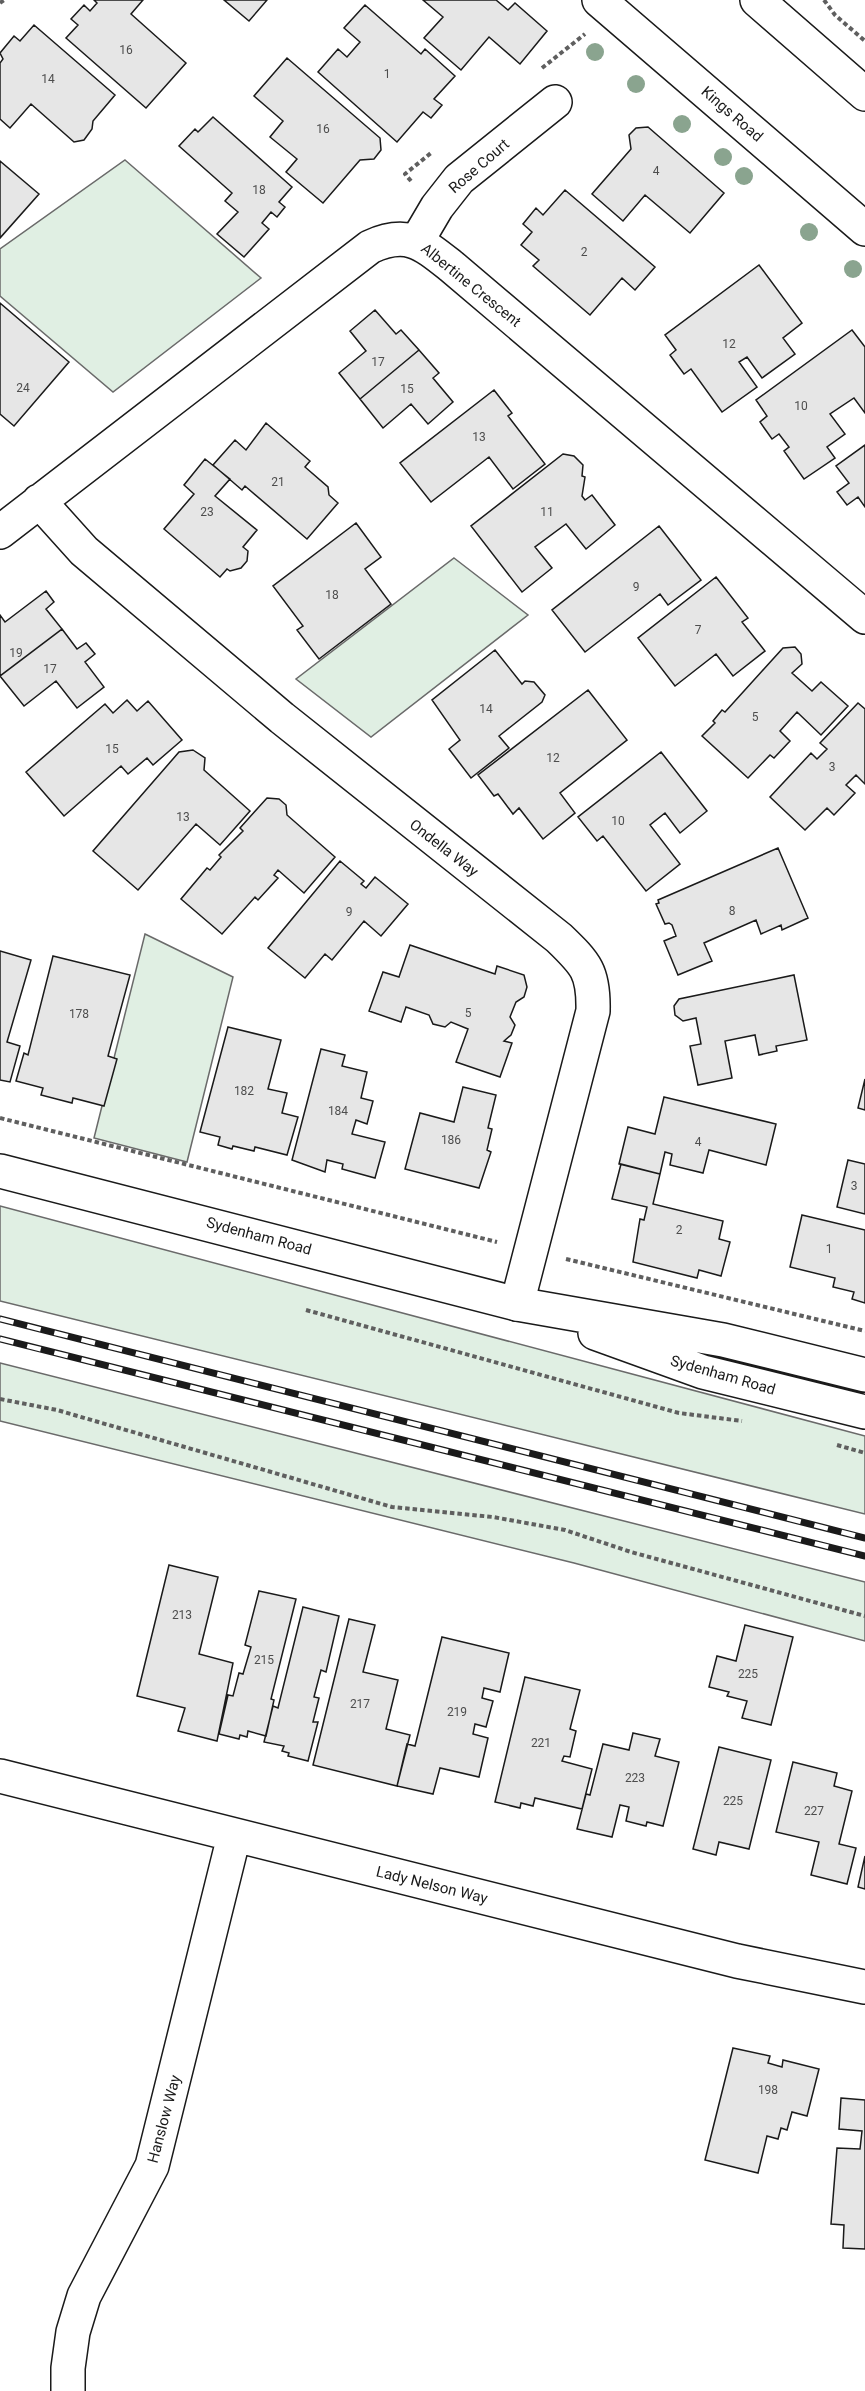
<svg xmlns="http://www.w3.org/2000/svg" width="865" height="2391" font-family="Roboto,sans-serif">
<style>
.green{fill:#e0efe3;stroke:#6a6a6a;stroke-width:1.5}
.building{fill:#e6e6e6;stroke:#1a1a1a;stroke-width:1.5}
.lines{fill:none;stroke-linecap:round;stroke-linejoin:round}
.street-casing{stroke:#1a1a1a;stroke-width:36}
.secondary-casing{stroke:#1a1a1a;stroke-width:36}
.primary-casing{stroke:#1a1a1a;stroke-width:36}
.path{stroke:#5f5f5f;stroke-width:4;stroke-dasharray:4.5 3;stroke-linecap:butt}
.street{stroke:#fff;stroke-width:33}
.secondary{stroke:#fff;stroke-width:33}
.primary{stroke:#fff;stroke-width:33}
.rail-casing{stroke:#1a1a1a;stroke-width:7}
.rail{stroke:#fff;stroke-width:4.5;stroke-dasharray:14;stroke-linecap:butt}
.tree{fill:#8aa48f}
.labels{text-anchor:middle;stroke-width:4.5;stroke-linejoin:round;paint-order:stroke}
.number-label{font-size:12px;fill:#4d4d4d}
.street-label{font-size:15px;fill:#1a1a1a;stroke:#fff}
</style>
<rect width="100%" height="100%" fill="#fff"/>
<path class="green" d="M125 160 261 278 113 392 0 296V249Z
M454 558 528 615 371 737 296 679Z
M145 934 233 977 187 1162 94 1138Z
M0 1206 865 1436V1514L0 1301Z
M0 1363 865 1582V1641L574 1563 0 1421Z"/>
<path class="building" d="M94 0H143L131 14 186 63 146 108 66 38 78 25 71 19 84 5 90 11 97 3Z
M224 0H267L249 21Z
M423 0H496L508 10 515 3 547 31 520 64 489 37 461 70 424 38 443 17Z
M365 5 421 54 425 49 455 76 434 99 442 105 431 118 423 112 397 142 318 72 338 49 347 57 360 42 344 28Z
M34 25 115 95 93 121 92 129 84 140 74 142 31 104 10 128 0 119V63L3 59 0 53 14 36 20 41Z
M287 58 380 138 381 150 374 159 360 160 323 203 286 172 297 159 270 137 283 121 254 96Z
M213 117 292 187 279 202 285 207 277 217 271 212 262 223 269 229 244 257 217 234 238 212 225 201 232 193 179 146 195 129 198 132Z
M648 127 724 193 690 233 645 195 623 221 592 194 631 149 629 135 636 128Z
M0 161 39 194 0 238Z
M565 190 655 267 635 290 622 278 590 315 533 266 539 260 521 245 532 232 523 224 536 208 543 215Z
M759 265 802 323 783 338 795 354 762 378 747 357 739 362 757 387 722 412 691 369 684 374 670 355 676 350 665 335Z
M0 303 69 362 14 426 0 414Z
M375 310 396 334 401 330 419 350 360 399 339 373 366 351 350 331Z
M852 330 865 347V413L854 398 830 414 845 434 827 447 835 458 804 479 784 451 789 447 779 434 772 439 760 422 767 416 756 400Z
M419 350 439 373 433 378 453 402 428 424 411 404 383 428 360 399Z
M494 390 512 413 508 416 545 464 513 489 489 457 431 502 400 463Z
M266 423 310 461 305 467 328 487 329 495 338 503 307 539 245 486 242 490 213 465 235 440 246 450Z
M865 445V507L858 497 847 505 837 492 849 483 836 466Z
M563 454 574 456 583 465 582 476 585 477 582 496 585 500 592 495 615 525 586 549 566 524 535 547 552 568 522 592 471 526Z
M205 459 230 479 215 496 257 530 243 547 248 551 247 561 241 568 230 571 227 569 220 577 164 529 194 494 184 485Z
M356 523 381 557 365 569 391 604 319 659 297 630 303 626 273 586Z
M659 526 701 580 668 605 660 594 585 652 552 610Z
M716 577 748 618 742 622 765 651 733 676 716 654 675 686 638 638Z
M46 591 54 602 46 609 62 629 0 676V615L5 622Z
M62 629 77 649 86 643 95 654 85 662 104 687 77 708 56 681 24 706 0 676Z
M795 647 801 654 802 664 792 673 812 691 821 682 848 706 821 735 797 712 780 731 790 741 774 758 770 755 748 778 702 736 715 723 713 721 722 710 725 712 783 648Z
M495 650 522 684 525 681 534 682 545 695 542 702 499 736 509 748 471 778 449 749 460 740 432 700Z
M588 690 627 740 560 793 575 813 543 839 519 808 513 814 498 794 494 796 478 775Z
M127 700 137 711 148 701 182 740 153 765 147 758 128 774 121 766 64 816 26 772 105 704 113 713Z
M858 703 865 709V784L856 775 846 785 855 793 834 815 827 808 805 830 770 797 811 753 817 759 827 749 820 743Z
M193 750 205 758 204 770 250 811 220 845 196 824 138 890 93 851 179 752Z
M661 752 707 811 680 833 665 813 650 825 680 864 646 891 603 836 597 841 578 817Z
M267 798 279 799 286 805 287 815 335 857 304 893 278 870 274 875 278 878 258 900 255 897 222 934 181 899 207 868 210 870 221 857 219 855 243 831 240 828Z
M778 848 808 918 782 930 781 925 761 934 756 920 704 943 712 961 678 975 664 941 676 936 672 925 669 923 665 924 656 904 659 903 658 900Z
M340 861 364 881 361 884 366 888 375 877 408 904 381 936 364 921 332 960 325 954 305 978 268 948Z
M410 945 495 974 497 966 524 975 527 987 524 997 516 1002 510 1017 515 1025 511 1035 504 1041 512 1043 500 1077 456 1062 468 1029 451 1022 445 1027 433 1024 429 1015 406 1007 401 1022 369 1011 383 972 399 977Z
M0 951 31 960 7 1042 20 1046 10 1082 0 1080Z
M53 956 130 975 108 1056 117 1059 104 1106 73 1098 72 1103 41 1095 43 1088 16 1081 24 1053 28 1055Z
M794 975 807 1040 776 1046 777 1051 759 1055 755 1035 725 1041 732 1078 698 1085 690 1046 701 1044 696 1018 683 1021 675 1015 674 1006 679 999Z
M228 1027 281 1040 268 1089 287 1093 282 1113 298 1117 287 1155 255 1147 254 1151 233 1146 232 1149 218 1145 220 1137 200 1132Z
M321 1049 345 1055 342 1066 367 1072 361 1098 373 1101 367 1124 356 1120 352 1134 385 1142 375 1178 342 1169 343 1164 327 1160 325 1172 292 1160Z
M865 1079V1110L858 1108Z
M463 1087 496 1095 488 1128 492 1129 487 1150 491 1152 479 1188 405 1169 420 1113 454 1122Z
M664 1097 776 1124 766 1165 709 1150 703 1173 670 1165 672 1154 665 1152 660 1174 619 1164 628 1127 655 1134Z
M848 1160 865 1164V1214L837 1207Z
M621 1164 660 1174 653 1204 723 1221 719 1239 730 1242 721 1276 699 1270 697 1278 633 1262 640 1219 644 1220 647 1207 612 1199Z
M802 1215 865 1230V1303L852 1299 854 1292 833 1287 835 1278 790 1267Z
M169 1565 218 1577 199 1654 233 1663 217 1741 178 1731 185 1708 137 1696Z
M259 1591 296 1599 271 1699 274 1700 266 1736 248 1731 247 1737 240 1735 239 1739 219 1734 228 1695 233 1696 239 1673 243 1674 251 1647 245 1645Z
M303 1607 339 1616 326 1672 321 1670 314 1697 319 1698 313 1722H318L308 1761 288 1756 289 1753 282 1751 284 1746 264 1742 273 1706 278 1708Z
M349 1619 375 1625 363 1672 398 1680 386 1729 410 1735 397 1786 313 1765Z
M745 1625 793 1637 771 1725 742 1718 747 1701 727 1696 729 1692 709 1687 717 1656 736 1661Z
M442 1637 509 1653 500 1692 484 1688 482 1698 493 1701 486 1727 475 1724 473 1734 488 1738 479 1777 440 1768 433 1794 397 1786 407 1744 415 1746Z
M525 1677 580 1690 570 1729 576 1731 570 1757 564 1756 562 1761 592 1769 582 1809 535 1798 533 1806 521 1803 520 1808 495 1802Z
M633 1733 660 1739 655 1756 679 1762 663 1826 647 1822 646 1826 626 1821 629 1807 620 1805 612 1837 577 1829 586 1794 590 1795 603 1744 629 1750Z
M719 1747 771 1760 749 1849 719 1842 716 1855 693 1849Z
M793 1762 837 1773 834 1786 852 1791 839 1844 856 1848 847 1884 811 1875 819 1842 776 1832Z
M865 1856V1889L858 1887Z
M733 2048 770 2056 768 2063 782 2067 783 2060 819 2069 807 2116 792 2112 787 2130 781 2128 778 2139 767 2136 758 2173 705 2160Z
M841 2098 865 2100V2249L843 2248 844 2225 831 2224 837 2148 860 2149 862 2131 839 2129Z"/>
<g class="lines">
<defs>
<path id="street" d="M417 241 437 207 459 179 555 102
M39 501 84 551 282 718 559 938C586 964 594 972 593 1011L517 1304
M0 532 370 247C407 230 422 243 451 266L865 617
M0 1776 737 1961 865 1987
M68 2391V2368L73 2332 84 2296 152 2166 234 1836"/>
<path id="secondary" d="M0 1171 517 1304 723 1340 865 1375
M595 1333 703 1372 865 1412"/>
<path id="primary" d="M599 0 865 229
M757 0 865 94"/>
</defs>
<use href="#street" class="street-casing"/>
<use href="#secondary" class="secondary-casing"/>
<use href="#primary" class="primary-casing"/>
<path class="path" d="M824 0 835 15 865 41
M0 3 4 0
M542 68 585 34
M411 181 405 174 431 153
M0 1118 497 1242
M566 1259 865 1331
M306 1310 679 1413 742 1421
M0 1399 57 1410 392 1507 493 1517 565 1530 631 1552 865 1616
M837 1445 865 1453"/>
<use href="#street" class="street"/>
<use href="#secondary" class="secondary"/>
<use href="#primary" class="primary"/>
<defs>
<path id="rail" d="M0 1319 865 1538
M0 1339 865 1556"/>
</defs>
<use href="#rail" class="rail-casing"/>
<use href="#rail" class="rail"/>
</g>
<g class="tree">
<circle cx="595" cy="52" r="9"/>
<circle cx="636" cy="84" r="9"/>
<circle cx="682" cy="124" r="9"/>
<circle cx="723" cy="157" r="9"/>
<circle cx="744" cy="176" r="9"/>
<circle cx="809" cy="232" r="9"/>
<circle cx="853" cy="269" r="9"/>
</g>
<g class="labels">
<g class="number-label">
<text x="126" y="54">16</text>
<text x="387" y="78">1</text>
<text x="48" y="83">14</text>
<text x="323" y="133">16</text>
<text x="656" y="175">4</text>
<text x="259" y="194">18</text>
<text x="584" y="256">2</text>
<text x="729" y="348">12</text>
<text x="378" y="366">17</text>
<text x="23" y="392">24</text>
<text x="407" y="393">15</text>
<text x="801" y="410">10</text>
<text x="479" y="441">13</text>
<text x="278" y="486">21</text>
<text x="207" y="516">23</text>
<text x="547" y="516">11</text>
<text x="636" y="591">9</text>
<text x="332" y="599">18</text>
<text x="698" y="634">7</text>
<text x="16" y="657">19</text>
<text x="50" y="673">17</text>
<text x="486" y="713">14</text>
<text x="755" y="721">5</text>
<text x="112" y="753">15</text>
<text x="553" y="762">12</text>
<text x="832" y="771">3</text>
<text x="183" y="821">13</text>
<text x="618" y="825">10</text>
<text x="732" y="915">8</text>
<text x="349" y="916">9</text>
<text x="468" y="1017">5</text>
<text x="79" y="1018">178</text>
<text x="244" y="1095">182</text>
<text x="338" y="1115">184</text>
<text x="451" y="1144">186</text>
<text x="698" y="1146">4</text>
<text x="854" y="1190">3</text>
<text x="679" y="1234">2</text>
<text x="829" y="1253">1</text>
<text x="182" y="1619">213</text>
<text x="264" y="1664">215</text>
<text x="748" y="1678">225</text>
<text x="360" y="1708">217</text>
<text x="457" y="1716">219</text>
<text x="541" y="1747">221</text>
<text x="635" y="1782">223</text>
<text x="733" y="1805">225</text>
<text x="814" y="1815">227</text>
<text x="768" y="2094">198</text>
</g>
<g class="street-label">
<text transform="translate(732 114) rotate(41)" y="5">Kings Road</text>
<text transform="translate(479 166) rotate(-41)" y="5">Rose Court</text>
<text transform="translate(471 285) rotate(39)" y="5">Albertine Crescent</text>
<text transform="translate(444 848) rotate(38)" y="5">Ondella Way</text>
<text transform="translate(259 1236) rotate(15)" y="5">Sydenham Road</text>
<text transform="translate(723 1375) rotate(16)" y="5">Sydenham Road</text>
<text transform="translate(432 1885) rotate(14)" y="5">Lady Nelson Way</text>
<text transform="translate(164 2119) rotate(-75)" y="5">Hanslow Way</text>
</g>
</g>
</svg>
